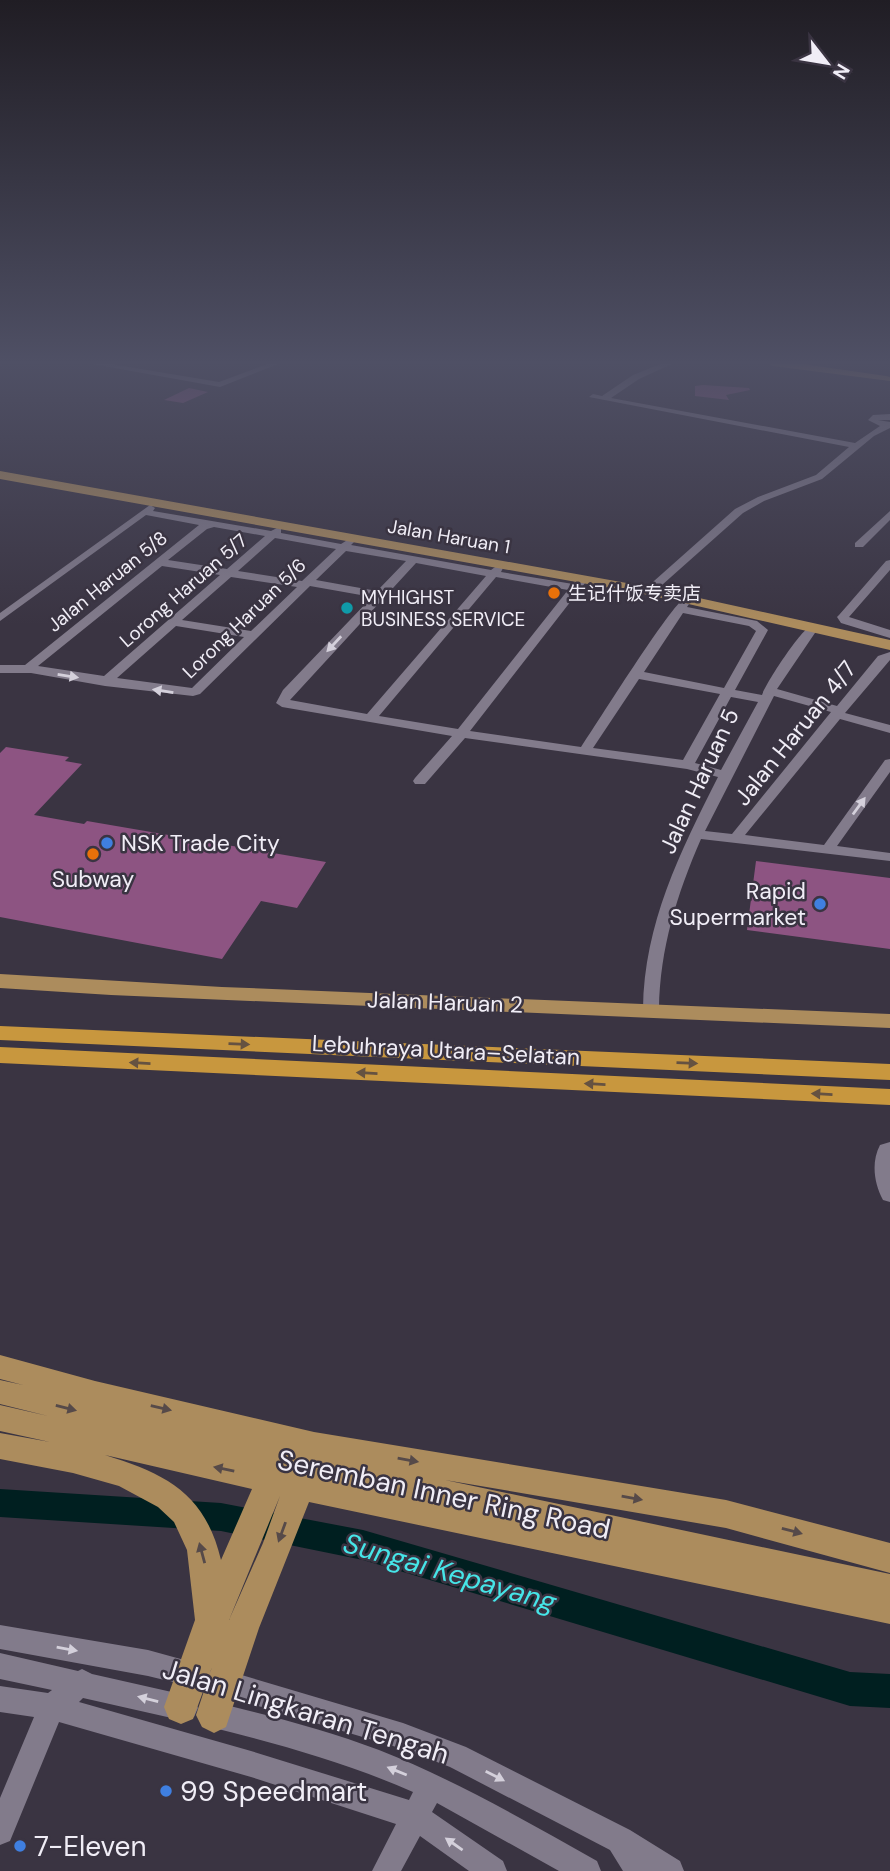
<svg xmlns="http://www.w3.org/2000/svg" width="890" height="1871" font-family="'DM Sans','Noto Sans SC',sans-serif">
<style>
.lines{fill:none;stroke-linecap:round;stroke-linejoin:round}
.river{fill:#001f20;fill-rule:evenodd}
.building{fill:#8d5482}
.minor{fill:#827b8b;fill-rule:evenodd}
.major{fill:#ac8c5d;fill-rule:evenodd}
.highway{fill:#c8973e;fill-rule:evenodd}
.oneway{fill:#d4d0db}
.oneway2{fill:#655241}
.oneway3{fill:#564a49}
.food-dot{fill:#e8710a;stroke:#3a3442;stroke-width:2.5}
.culture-dot{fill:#0f9aa8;stroke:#3a3442;stroke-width:2.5}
.shop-dot{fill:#3f7fe0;stroke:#3a3442;stroke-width:2.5}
.labels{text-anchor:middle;stroke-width:5;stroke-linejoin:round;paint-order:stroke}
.far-street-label{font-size:19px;fill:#f0edf6;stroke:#3a3442}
.far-poi-label{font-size:19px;fill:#f0edf6;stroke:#3a3442;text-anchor:start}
.street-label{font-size:23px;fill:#f0edf6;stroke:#3a3442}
.poi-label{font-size:23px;fill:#f0edf6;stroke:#3a3442;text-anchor:start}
.near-street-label{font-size:28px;fill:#f0edf6;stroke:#3a3442}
.near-water-label{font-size:28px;font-style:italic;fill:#46e5e8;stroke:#3a3442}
.near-poi-label{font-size:28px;fill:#f0edf6;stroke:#3a3442;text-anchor:start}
</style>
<rect width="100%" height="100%" fill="#3a3442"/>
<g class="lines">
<path class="river" d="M0 1489 221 1503 363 1530 850 1672 890 1674V1708L850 1706 363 1560 221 1531 0 1517Z"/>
</g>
<path class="building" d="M703 385 749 388 750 390 726 395 729 400 695 396V386Z
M189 388 208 392 183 403 164 400Z
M6 747 69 757 65 761 82 764 34 815 84 824 87 821 326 862 297 908 261 901 222 959 0 917V753Z
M756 861 890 878V949L747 930Z"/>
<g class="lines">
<path class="minor" d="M87 363H105L219 382 270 363H281L220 387Z
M663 363H674L639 379 611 398 855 443 880 426 868 420 873 415 890 414V420H878L890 422V428L874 436 822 479 764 501 743 513 653 593H645V589L735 509 758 497 816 475 849 447 589 397 593 394 602 396 633 375Z
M150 505 155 508 153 511 271 531 277 528 281 529V533L341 544 349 539 354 542 351 545 491 570 498 565 503 568 501 572 573 584 577 579H585V583L470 731 581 747C596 725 672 603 685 598L691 601 687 607 757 621 768 630 735 690 762 695C766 683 801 629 813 624L819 627 777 689 837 706 878 656 890 652V660L845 713 890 725V733L840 719 745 835 824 845 885 760 890 759V772L837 846 890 853V861L701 839C677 894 660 948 659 1009L657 1013H645L643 1009C644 924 680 852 718 777L687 769 465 738 425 784H415L413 781 415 778 452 736 282 707 276 703 283 690 372 597 310 586 200 694 193 696 105 686 31 673H0V665H25L199 525 146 515 0 621V613ZM214 527 265 536 227 569 168 560 207 529ZM275 538 336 549 302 581 238 571ZM346 551 406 561 377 591 316 580ZM416 563 486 576 367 714 290 700ZM162 566 220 575 104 676 38 666ZM231 577 297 587 251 631 182 620ZM496 577 568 590 458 729 379 716ZM683 613 749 626 756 631 724 688 644 672ZM176 626 244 637 192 688 117 678ZM639 679 720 694 683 760 593 748ZM774 696 831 712 732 834 705 831ZM731 697 758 702 721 770 695 763Z
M890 511V520L863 547H855V543Z
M890 560V570L849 617 890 630V638L841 623 837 617 839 615 886 561Z
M890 1142V1202L883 1200C874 1183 871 1162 880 1145Z
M0 1625 148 1650 206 1666 209 1672 218 1668 403 1723 466 1747 630 1830 680 1861 684 1871H623L610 1850 450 1767 403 1749 218 1694 209 1690 206 1684 197 1688 148 1676 0 1649Z
M0 1653 78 1671 82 1669 92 1674 185 1695 194 1699 198 1708 194 1717 185 1721 83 1698 79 1702 251 1751 409 1800 413 1792C347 1763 279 1744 210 1727L201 1723 197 1714 201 1705 210 1701C267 1715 324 1729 379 1750 455 1780 526 1821 597 1861L601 1871H559L437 1803 432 1812 503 1861 507 1871H469L420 1836 401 1871H372L396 1824 251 1777 59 1722 10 1841 0 1845V1798L34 1717 0 1712V1686L48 1693 52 1690 0 1679Z"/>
<path class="major" d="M768 363H796L886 376 890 377V381L773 366Z
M0 471 649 587 890 640V650L649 595 0 479Z
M0 974 222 987 890 1014V1028L111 995 0 988Z
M0 1355 95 1381 314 1432 726 1500 890 1543V1573L726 1528 445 1480 890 1574V1624L309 1502 259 1628 226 1727 214 1733 202 1727 196 1715 212 1667 193 1719 181 1724 169 1719 164 1707 195 1620 187 1550 174 1522 158 1507 119 1486 73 1473 0 1459V1433L50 1442 0 1431V1405L48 1416 0 1404V1380L23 1385 0 1379ZM105 1455 252 1489 221 1560C205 1493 166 1474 105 1455ZM280 1496 263 1543 229 1620Z"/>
<path class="highway" d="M0 1026 890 1064V1080L0 1040Z
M0 1047 890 1089V1105L0 1063Z"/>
</g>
<defs><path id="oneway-solid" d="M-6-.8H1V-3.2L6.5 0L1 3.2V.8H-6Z" transform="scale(1.75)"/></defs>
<g class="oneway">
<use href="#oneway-solid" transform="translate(334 644) rotate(133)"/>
<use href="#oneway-solid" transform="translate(68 676) rotate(9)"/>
<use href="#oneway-solid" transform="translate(163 691) rotate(-171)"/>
<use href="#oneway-solid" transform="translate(859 806) rotate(-54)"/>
<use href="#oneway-solid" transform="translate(67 1649) rotate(10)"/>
<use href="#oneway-solid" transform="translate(148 1699) rotate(-166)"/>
<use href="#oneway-solid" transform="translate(397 1771) rotate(-158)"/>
<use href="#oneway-solid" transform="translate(495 1776) rotate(27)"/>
<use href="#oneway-solid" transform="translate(454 1844) rotate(-145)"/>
</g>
<g class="oneway2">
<use href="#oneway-solid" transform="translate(239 1044) rotate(2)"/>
<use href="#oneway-solid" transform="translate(140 1063) rotate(-177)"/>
<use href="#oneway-solid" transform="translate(687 1063) rotate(2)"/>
<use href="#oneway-solid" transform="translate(367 1073) rotate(-177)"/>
<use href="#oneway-solid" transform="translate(595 1084) rotate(-177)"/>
<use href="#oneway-solid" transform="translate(822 1094) rotate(-177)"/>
</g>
<g class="oneway3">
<use href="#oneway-solid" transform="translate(66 1408) rotate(14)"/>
<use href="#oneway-solid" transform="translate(161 1408) rotate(13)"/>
<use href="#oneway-solid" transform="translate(408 1460) rotate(10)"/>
<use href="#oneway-solid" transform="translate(224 1469) rotate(-168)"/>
<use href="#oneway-solid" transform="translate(632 1498) rotate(10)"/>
<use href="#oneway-solid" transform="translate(792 1531) rotate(15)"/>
<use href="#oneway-solid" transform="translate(282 1532) rotate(110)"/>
<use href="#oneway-solid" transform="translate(202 1553) rotate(-105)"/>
</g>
<linearGradient id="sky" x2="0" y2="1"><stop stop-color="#201d24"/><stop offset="0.58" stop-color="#4f5065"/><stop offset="1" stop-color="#4f5065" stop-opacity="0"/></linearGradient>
<rect width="890" height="625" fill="url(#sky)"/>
<g class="food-dot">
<circle cx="554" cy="593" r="7"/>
<circle cx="93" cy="854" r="7"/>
</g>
<circle class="culture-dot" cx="347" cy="608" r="7"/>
<g class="shop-dot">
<circle cx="107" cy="843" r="7"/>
<circle cx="820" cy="904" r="7"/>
<circle cx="166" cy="1791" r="7"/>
<circle cx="20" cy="1846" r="7"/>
</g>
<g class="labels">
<g class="far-street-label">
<text transform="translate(449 536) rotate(10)" y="7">Jalan Haruan 1</text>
<text transform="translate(107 581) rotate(-39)" y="7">Jalan Haruan 5/8</text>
<text transform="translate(183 590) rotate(-41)" y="7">Lorong Haruan 5/7</text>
<text transform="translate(244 618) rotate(-44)" y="7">Lorong Haruan 5/6</text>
</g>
<g class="far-poi-label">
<text x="568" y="600">生记什饭专卖店</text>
<text x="361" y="604">MYHIGHST<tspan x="361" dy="22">BUSINESS SERVICE</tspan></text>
</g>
<g class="street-label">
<text transform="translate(795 733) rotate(-51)" y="8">Jalan Haruan 4/7</text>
<text transform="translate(699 781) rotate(-65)" y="8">Jalan Haruan 5</text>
<text transform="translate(445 1002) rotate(2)" y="8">Jalan Haruan 2</text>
<text transform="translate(446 1050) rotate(3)" y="8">Lebuhraya Utara–Selatan</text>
</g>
<g class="poi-label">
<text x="121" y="851">NSK Trade City</text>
<text x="93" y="887" text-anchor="middle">Subway</text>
<text x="806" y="899" text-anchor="end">Rapid<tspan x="806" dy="26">Supermarket</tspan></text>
</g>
<g class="near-street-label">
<text transform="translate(444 1494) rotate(12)" y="10">Seremban Inner Ring Road</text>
<text transform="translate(306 1711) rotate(17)" y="10">Jalan Lingkaran Tengah</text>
</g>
<g class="near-water-label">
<text transform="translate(450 1572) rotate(16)" y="10">Sungai Kepayang</text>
</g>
<g class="near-poi-label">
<text x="180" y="1801">99 Speedmart</text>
<text x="34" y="1856">7-Eleven</text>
</g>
</g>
<g transform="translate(827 63) rotate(121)" stroke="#3a3442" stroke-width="5" paint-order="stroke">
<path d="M0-5L12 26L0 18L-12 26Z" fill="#f0edf6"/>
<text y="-10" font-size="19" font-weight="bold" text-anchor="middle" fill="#f0edf6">N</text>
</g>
</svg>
